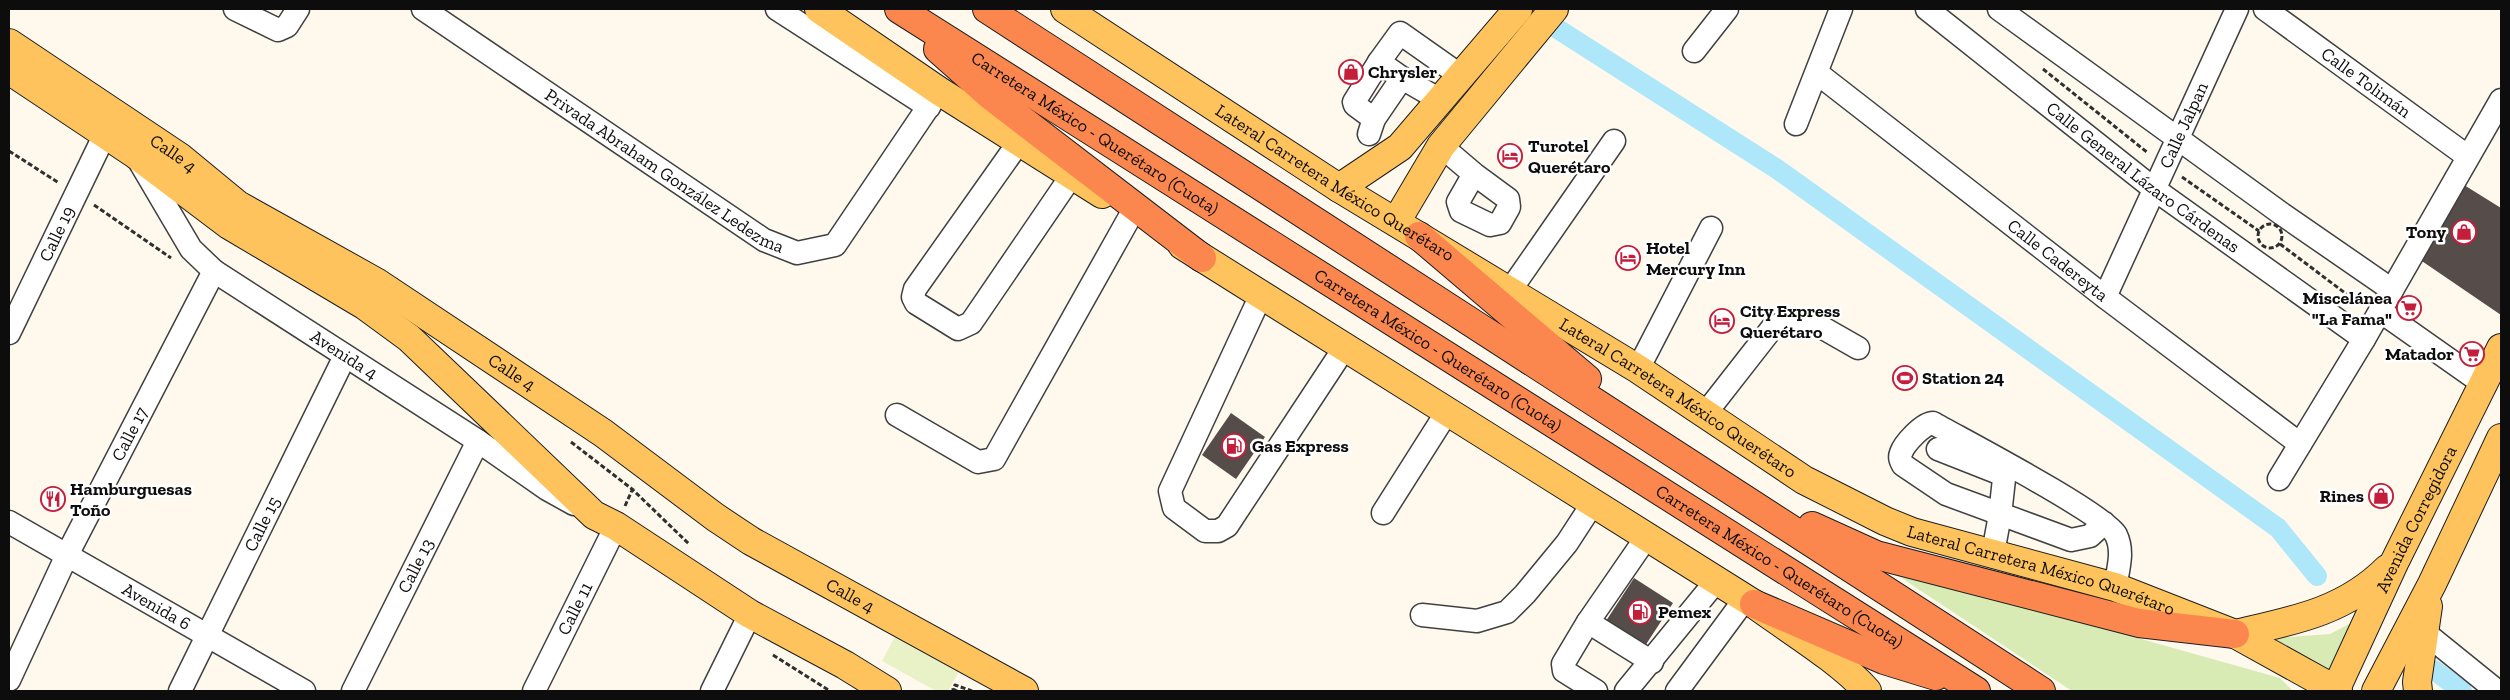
<svg xmlns="http://www.w3.org/2000/svg" width="2510" height="700" font-family="'Zilla Slab',serif">
<style>
.green{fill:#d8ebb4}
.pitch{fill:#e9f2c7}
.lines{fill:none;stroke-linecap:round;stroke-linejoin:round}
.canal{stroke:#aee7f9;stroke-width:20}
.building{fill:#564c49}
.minor-casing{stroke:#404040;stroke-width:25}
.major-casing{stroke:#1e1e1e;stroke-width:30}
.highway-casing{stroke:#1e1e1e;stroke-width:30}
.path{stroke:#2f2f2f;stroke-width:3;stroke-dasharray:5 2.5;stroke-linecap:butt}
.minor{stroke:#fff;stroke-width:22}
.major{stroke:#ffc35d;stroke-width:28}
.highway{stroke:#fb874e;stroke-width:28}
.labels{text-anchor:middle;stroke-width:5;stroke-linejoin:round;paint-order:stroke}
.poi-label{font-size:18px;font-weight:bold;fill:#0d0d0d;stroke:#fff;text-anchor:start}
.street-label{font-size:18px;fill:#0d0d0d;stroke:#fff}
</style>
<rect width="100%" height="100%" fill="#fff9ed"/>
<path class="green" d="M1885 567 2280 678 2293 691H2072Z
M2351 623 2326 677 2260 639 2330 634Z"/>
<path class="pitch" d="M900 627 964 663 948 691H936L882 661Z"/>
<g class="lines">
<path class="canal" d="M1553 26 1777 169 2278 528 2317 576
M2434 670 2462 691"/>
</g>
<path class="building" d="M2456 180 2501 208V315L2413 255Z
M1231 413 1265 437 1236 479 1202 455Z
M1634 578 1673 603 1645 646 1606 621Z"/>
<g class="lines">
<defs>
<g id="minor">
<path d="M235 9 278 30 287 26 298 9"/>
<path id="s1" d="M423 9 764 240 797 253 835 245 939 91"/>
<path d="M777 9 929 107"/>
<path id="s2" d="M1927 9 2154 189 2364 339"/>
<path d="M1999 9 2282 214 2392 290"/>
<path id="s3" d="M2265 9 2467 156"/>
<path d="M1694 51 1727 9"/>
<path id="s4" d="M1817 73 2105 297 2300 444"/>
<path d="M1402 78 1379 62 1400 33 1461 76"/>
<path d="M1374 119 1355 105 1354 102 1379 62"/>
<path d="M1796 124 1841 9"/>
<path d="M1369 134 1374 119 1402 78 1440 100"/>
<path d="M1019 142 915 289 913 297 916 303 958 329 971 323 1072 175"/>
<path d="M1441 146 1474 174 1508 199 1509 207 1500 223 1490 225 1461 211 1458 202 1474 174"/>
<path id="s5" d="M138 159 191 249 214 271 478 441 547 489 574 504"/>
<path d="M1509 292 1614 141"/>
<path d="M1261 295 1170 491 1174 508 1205 531H1218L1227 526 1345 347"/>
<path id="s6" d="M2105 297 2237 9"/>
<path d="M2380 311 2485 385"/>
<path id="s7" d="M9 333 105 134"/>
<path d="M1638 369 1711 228"/>
<path d="M1705 414 1773 327 1791 321 1823 328 1858 348"/>
<path d="M897 415 978 462 994 459 1132 213"/>
<path d="M1938 449 1999 473 2004 479 2000 515 1993 553"/>
<path d="M2279 479 2364 339 2501 100"/>
<path d="M1383 513 1447 412"/>
<path id="s8" d="M9 522 304 691"/>
<path d="M2104 523 2090 536 2071 540 1946 494 1903 465C1901 461 1899 458 1901 453 1904 444 1923 423 1933 423 1961 439 2105 514 2116 535 2124 551 2118 570 2115 587"/>
<path d="M1422 615 1477 621 1507 612 1525 594 1567 543 1593 503"/>
<path d="M1588 622 1652 662"/>
<path d="M2424 632 2497 691"/>
<path id="s9" d="M9 680 67 555 214 271"/>
<path id="s10" d="M180 691 345 356"/>
<path id="s11" d="M353 691 478 441"/>
<path id="s12" d="M534 691 616 526"/>
<path d="M712 691 750 614"/>
<path d="M1596 691 1564 671 1563 664 1588 622 1648 535"/>
<path d="M1626 691 1717 580"/>
<path d="M1677 691 1745 599"/>
</g>
<g id="major">
<path d="M819 9 939 91 1102 194"/>
<path id="s13" d="M1065 9 1339 188 1638 369 1804 480 1885 521 1912 532 2115 587 2235 634 2338 691"/>
<path id="s14" d="M9 43 181 158 238 205 376 282 603 433 715 517 751 541 1024 691"/>
<path d="M9 70 135 154 229 225 364 305 409 338 594 515 616 526 750 614 845 665 887 691"/>
<path d="M1339 188 1400 147 1518 9"/>
<path d="M1396 222 1441 146 1554 9"/>
<path d="M1182 245 1754 604C1788 629 1841 661 1867 691"/>
<path d="M2235 634C2292 621 2344 612 2387 569"/>
<path id="s15" d="M2335 691 2395 561 2501 348"/>
<path d="M2376 691 2432 584 2501 438"/>
<path d="M2418 691 2417 682 2428 606"/>
</g>
<g id="highway">
<path id="s16" d="M899 9 1976 691"/>
<path d="M987 9 2041 691"/>
<path d="M938 49 992 97 1202 258"/>
<path d="M1419 236 1587 379"/>
<path d="M1812 526 1876 555 2139 623 2235 634"/>
<path d="M1754 604 1884 660 1936 676"/>
</g>
</defs>
<use href="#minor" class="minor-casing"/>
<use href="#major" class="major-casing"/>
<use href="#highway" class="highway-casing"/>
<path class="path" d="M2043 69 2148 153
M9 151 59 183
M2182 177 2259 231
M94 205 171 258
M2258 236a12 12 0 1 1 24 0a12 12 0 1 1-24 0Z
M2280 244 2361 305
M571 442 632 489 689 544
M625 506 633 488
M773 655 830 691
M957 691 953 689 955 685 972 691"/>
<use href="#minor" class="minor"/>
<use href="#major" class="major"/>
<use href="#highway" class="highway"/>
</g>
<defs>
<symbol id="shop-ring" viewBox="-11 -11 22 22"><circle r="9.5" fill="#fff" stroke="#c41e3b" stroke-width="1.5"/><path d="M-5-2.5h2.3a2.7 3.5 0 0 1 5.4 0H5L5.5 6h-11ZM-1.5-2.5h3a1.5 2.3 0 0 0-3 0Z" fill="#c41e3b"/></symbol>
<symbol id="hotel-ring" viewBox="-11 -11 22 22"><circle r="9.5" fill="#fff" stroke="#c41e3b" stroke-width="1.5"/><path d="M-6-4.5h1.5V1H6V5H4.5V3h-9V5H-6ZM-4 0a1.8 1.8 0 1 1 3.6 0ZM.5 0V-2.5h3Q6-2.5 6 0Z" fill="#c41e3b"/></symbol>
<symbol id="supermarket-ring" viewBox="-11 -11 22 22"><circle r="9.5" fill="#fff" stroke="#c41e3b" stroke-width="1.5"/><path d="M-6-5.5h2.5l.6 2H6L4.5 2H-2.5L-4.4-4H-6ZM-1.5 3.2a1.3 1.3 0 1 0 .1 0ZM3 3.2a1.3 1.3 0 1 0 .1 0Z" fill="#c41e3b"/></symbol>
<symbol id="stadium-ring" viewBox="-11 -11 22 22"><circle r="9.5" fill="#fff" stroke="#c41e3b" stroke-width="1.5"/><path d="M0-5a6.5 5 0 1 0 0 10a6.5 5 0 1 0 0-10ZM-3.5-1.8h7v3.6h-7Z" fill="#c41e3b"/></symbol>
<symbol id="fuel-ring" viewBox="-11 -11 22 22"><circle r="9.5" fill="#fff" stroke="#c41e3b" stroke-width="1.5"/><path d="M-5.5-6h7V0h2V4h1.3V-2.5L3-4.5l.8-.8L6-3V5H2.5V1h-1V6h-7ZM-4.2-4.7v3.2H.2V-4.7Z" fill="#c41e3b"/></symbol>
<symbol id="restaurant-ring" viewBox="-11 -11 22 22"><circle r="9.5" fill="#fff" stroke="#c41e3b" stroke-width="1.5"/><path d="M-5-6h1v4h1v-4h1v4h1v-4h1v5L-1.5 .5V6h-2V.5L-5-1ZM5-6V6H3V1.5H1.5Q1.5-4 5-6Z" fill="#c41e3b"/></symbol>
</defs>
<g fill-rule="evenodd">
<use href="#shop-ring" x="1337" y="58" width="28" height="28"/>
<use href="#hotel-ring" x="1496" y="142" width="28" height="28"/>
<use href="#shop-ring" x="2450" y="218" width="28" height="28"/>
<use href="#hotel-ring" x="1614" y="244" width="28" height="28"/>
<use href="#supermarket-ring" x="2395" y="294" width="28" height="28"/>
<use href="#hotel-ring" x="1708" y="307" width="28" height="28"/>
<use href="#supermarket-ring" x="2458" y="340" width="28" height="28"/>
<use href="#stadium-ring" x="1891" y="364" width="28" height="28"/>
<use href="#fuel-ring" x="1220" y="432" width="28" height="28"/>
<use href="#shop-ring" x="2367" y="482" width="28" height="28"/>
<use href="#restaurant-ring" x="39" y="485" width="28" height="28"/>
<use href="#fuel-ring" x="1626" y="598" width="28" height="28"/>
</g>
<g class="labels">
<g class="poi-label">
<text x="1368" y="78">Chrysler</text>
<text x="1528" y="152">Turotel<tspan x="1528" dy="21">Querétaro</tspan></text>
<text x="2446" y="238" text-anchor="end">Tony</text>
<text x="1646" y="254">Hotel<tspan x="1646" dy="21">Mercury Inn</tspan></text>
<text x="2392" y="304" text-anchor="end">Miscelánea<tspan x="2392" dy="21">"La Fama"</tspan></text>
<text x="1740" y="317">City Express<tspan x="1740" dy="21">Querétaro</tspan></text>
<text x="2454" y="360" text-anchor="end">Matador</text>
<text x="1922" y="384">Station 24</text>
<text x="1252" y="452">Gas Express</text>
<text x="70" y="495">Hamburguesas<tspan x="70" dy="21">Toño</tspan></text>
<text x="2364" y="502" text-anchor="end">Rines</text>
<text x="1658" y="618">Pemex</text>
</g>
<g class="street-label">
<text dy="6" stroke="none"><textPath href="#s3" startOffset="125">Calle Tolimán</textPath></text>
<text dy="6" stroke="none"><textPath href="#s6" startOffset="189">Calle Jalpan</textPath></text>
<text dy="6" stroke="none"><textPath href="#s16" startOffset="232">Carretera México - Querétaro (Cuota)</textPath></text>
<text dy="6" stroke="none"><textPath href="#s14" startOffset="198">Calle 4</textPath></text>
<text dy="6" stroke="none"><textPath href="#s1" startOffset="291">Privada Abraham González Ledezma</textPath></text>
<text dy="6" stroke="none"><textPath href="#s2" startOffset="274">Calle General Lázaro Cárdenas</textPath></text>
<text dy="6" stroke="none"><textPath href="#s13" startOffset="321">Lateral Carretera México Querétaro</textPath></text>
<text dy="6" stroke="none"><textPath href="#s7" startOffset="110">Calle 19</textPath></text>
<text dy="6" stroke="none"><textPath href="#s4" startOffset="305">Calle Cadereyta</textPath></text>
<text dy="6" stroke="none"><textPath href="#s16" startOffset="638">Carretera México - Querétaro (Cuota)</textPath></text>
<text dy="6" stroke="none"><textPath href="#s5" startOffset="291">Avenida 4</textPath></text>
<text dy="6" stroke="none"><textPath href="#s14" startOffset="602">Calle 4</textPath></text>
<text dy="6" stroke="none"><textPath href="#s13" startOffset="726">Lateral Carretera México Querétaro</textPath></text>
<text dy="6" stroke="none"><textPath href="#s9" startOffset="274">Calle 17</textPath></text>
<text dy="6" stroke="none"><textPath href="#s15" startOffset="190">Avenida Corregidora</textPath></text>
<text dy="6" stroke="none"><textPath href="#s10" startOffset="186">Calle 15</textPath></text>
<text dy="6" stroke="none"><textPath href="#s11" startOffset="140">Calle 13</textPath></text>
<text dy="6" stroke="none"><textPath href="#s16" startOffset="1042">Carretera México - Querétaro (Cuota)</textPath></text>
<text dy="6" stroke="none"><textPath href="#s13" startOffset="1131">Lateral Carretera México Querétaro</textPath></text>
<text dy="6" stroke="none"><textPath href="#s14" startOffset="1008">Calle 4</textPath></text>
<text dy="6" stroke="none"><textPath href="#s8" startOffset="170">Avenida 6</textPath></text>
<text dy="6" stroke="none"><textPath href="#s12" startOffset="92">Calle 11</textPath></text>
</g>
</g>
<rect width="2510" height="700" fill="none" stroke="#0d0d0d" stroke-width="20"/>
</svg>
